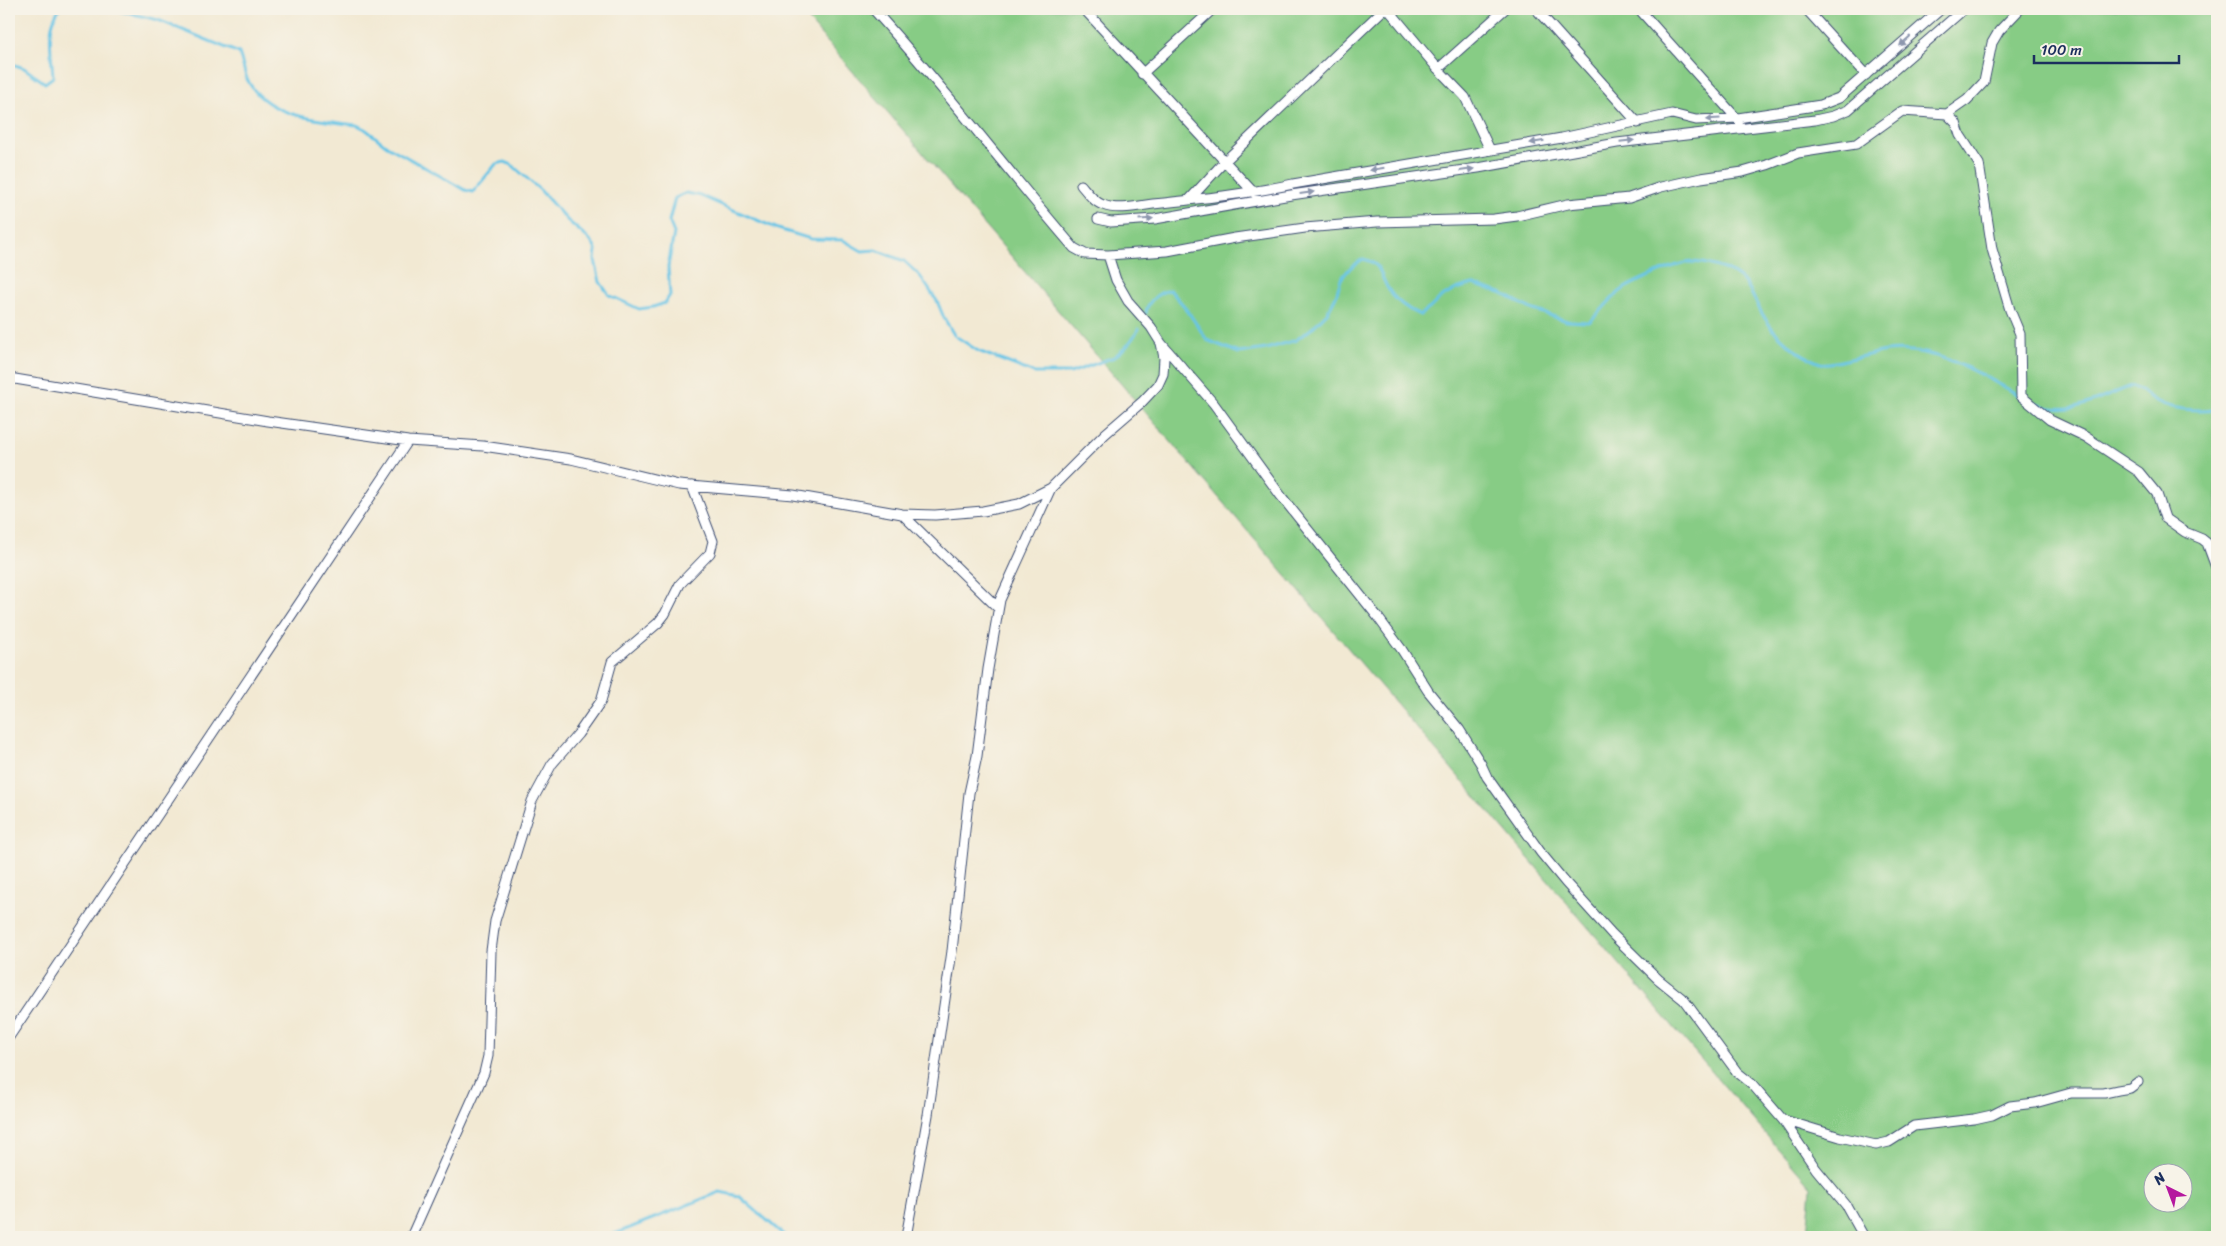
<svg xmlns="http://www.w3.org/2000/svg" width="2226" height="1246" font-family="Sriracha,sans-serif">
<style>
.green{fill:#87cc85;stroke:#517e72;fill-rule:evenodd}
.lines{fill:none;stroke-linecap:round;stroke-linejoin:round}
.stream{stroke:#68c5e6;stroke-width:3}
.street-casing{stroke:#3b4b70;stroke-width:11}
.street{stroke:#fff;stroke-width:9}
.oneway{fill:#8d97ae}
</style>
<rect width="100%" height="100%" fill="#f7f3e8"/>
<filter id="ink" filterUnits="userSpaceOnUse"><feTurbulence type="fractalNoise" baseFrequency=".02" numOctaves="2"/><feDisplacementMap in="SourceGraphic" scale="10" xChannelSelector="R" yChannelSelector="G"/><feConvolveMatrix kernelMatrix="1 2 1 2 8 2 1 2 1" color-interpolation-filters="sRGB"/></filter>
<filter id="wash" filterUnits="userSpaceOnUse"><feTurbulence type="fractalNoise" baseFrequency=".0096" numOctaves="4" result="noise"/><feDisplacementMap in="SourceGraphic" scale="20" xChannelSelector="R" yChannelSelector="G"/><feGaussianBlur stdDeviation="1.12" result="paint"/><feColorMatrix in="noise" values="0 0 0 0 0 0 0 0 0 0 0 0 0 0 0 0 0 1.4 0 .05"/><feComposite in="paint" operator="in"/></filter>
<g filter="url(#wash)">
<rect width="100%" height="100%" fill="#f2e9d3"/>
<path class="green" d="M799 9H2217V1237H1807L1811 1187ZM2154 1174H2184V1204H2154Z"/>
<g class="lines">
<path class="stream" d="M112 9 158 20 239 53C242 61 244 71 247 79 266 118 320 120 357 125L365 129 387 146 465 190 473 192 496 164 505 162 512 165 540 190 567 220 589 239 596 249 595 260 600 282 609 295 639 309 653 307 665 303 670 295 668 267 674 233 669 221 675 198 686 193 701 196 778 229 811 239 843 240 862 251 876 250 904 261 920 276 937 301 944 318 954 335 978 351 1034 373H1070L1114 357 1128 345 1139 329
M9 63 24 68 45 83 53 77C52 52 45 31 59 9
M1146 313C1147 301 1159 292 1170 290L1185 307 1207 340 1239 353 1266 349 1296 340 1311 329 1327 313 1336 296 1341 279 1350 268 1363 259C1383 265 1378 271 1387 287 1394 300 1408 310 1420 315L1430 308 1439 299 1456 289 1473 284 1503 294 1531 309 1567 321 1589 322C1602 311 1611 297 1625 288 1637 281 1671 266 1685 263 1700 260 1734 269 1744 282 1752 292 1756 304 1763 315 1775 336 1797 354 1820 363 1828 366 1873 353 1886 351 1934 345 1981 374 2020 396
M2035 403C2069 419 2100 397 2132 386 2141 390 2147 396 2156 401 2174 411 2197 411 2217 409
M607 1237 720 1192 739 1196 786 1237"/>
</g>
</g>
<g filter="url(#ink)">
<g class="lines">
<defs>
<path id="street" d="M873 9C943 86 1006 169 1074 248L1085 254 1108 255 1167 251 1235 238 1305 228 1377 222 1494 219 1517 216 1568 204 1629 198 1661 187 1701 178 1743 172 1767 165 1798 153 1856 144 1902 111 1947 114 1967 100 1984 82 1992 43 1999 31 2020 9
M1084 9 1255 194
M1388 9 1438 69 1465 97 1490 150
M1536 9 1638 123
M1639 9 1739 121
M1806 9 1866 75
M1438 69 1505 9
M1142 74 1213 9
M1947 114 1956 123 1960 135 1979 164 1992 249 2010 310 2020 334 2021 396 2050 420 2086 437 2139 472 2157 494 2165 518 2185 532 2202 539 2207 543 2217 570
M1081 185C1087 192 1094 202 1103 205 1118 211 1138 206 1153 204 1200 199 1247 194 1293 184L1562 138 1672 114 1696 120 1738 118 1821 105 1839 98 1941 9
M1189 200 1224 162 1384 9
M1098 219 1111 222 1155 219 1291 195 1478 168 1617 143 1815 120 1833 116 1848 110 1964 9
M1161 343 1214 404 1281 496 1377 616 1402 650 1428 691 1459 729 1481 764 1487 777 1541 853 1565 882 1612 934 1658 979 1684 1000 1737 1072 1752 1084 1783 1120 1816 1169 1846 1205 1864 1237
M9 378 268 421 408 441 483 446 571 459 679 485 793 495 902 514 935 515 983 511 1019 504 1051 488
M902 514 998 608
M9 1037 408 441
M1784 1120 1840 1137 1876 1145 1889 1142 1914 1126 1974 1119 1992 1115 2010 1106 2035 1103 2071 1093H2104L2118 1090 2130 1088 2138 1082
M411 1237 484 1073 488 1056 491 951 495 921 532 801 552 764 578 734 601 701 612 662 658 623 665 614 680 584 710 553 713 541 692 486
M906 1237 928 1115 952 951 969 793 977 756 988 669 1000 600 1051 488 1105 434 1142 402 1158 385 1163 374 1164 358 1161 343 1151 327 1128 301 1116 280 1108 255"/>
</defs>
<use href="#street" class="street-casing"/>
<use href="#street" class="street"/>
</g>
<defs><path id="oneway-solid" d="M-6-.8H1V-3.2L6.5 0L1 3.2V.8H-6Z" transform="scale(1.25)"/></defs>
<g class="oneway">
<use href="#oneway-solid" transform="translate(1905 41) rotate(138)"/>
<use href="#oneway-solid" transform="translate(1713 119) rotate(177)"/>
<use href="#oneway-solid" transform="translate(1627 141) rotate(-6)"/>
<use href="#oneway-solid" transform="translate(1537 142) rotate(171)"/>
<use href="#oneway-solid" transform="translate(1377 169) rotate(170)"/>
<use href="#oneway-solid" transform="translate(1467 170) rotate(-8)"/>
<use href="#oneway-solid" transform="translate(1307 193) rotate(-8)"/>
<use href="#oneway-solid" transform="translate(1146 219) rotate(-4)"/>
</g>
</g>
<rect width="2226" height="1246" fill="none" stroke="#f7f3e8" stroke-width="30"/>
<g transform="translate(2168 1188) rotate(318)"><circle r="24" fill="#f7f3e8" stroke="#9fa5b1"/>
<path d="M0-4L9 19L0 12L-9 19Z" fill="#b5179e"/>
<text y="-8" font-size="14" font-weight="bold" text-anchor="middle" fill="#1b2f5e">N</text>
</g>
<path d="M2034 55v8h145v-8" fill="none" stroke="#1b2f5e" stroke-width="2.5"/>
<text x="2041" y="55" font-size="15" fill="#1b2f5e" stroke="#f7f3e8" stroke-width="4" paint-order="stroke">100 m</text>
</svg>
